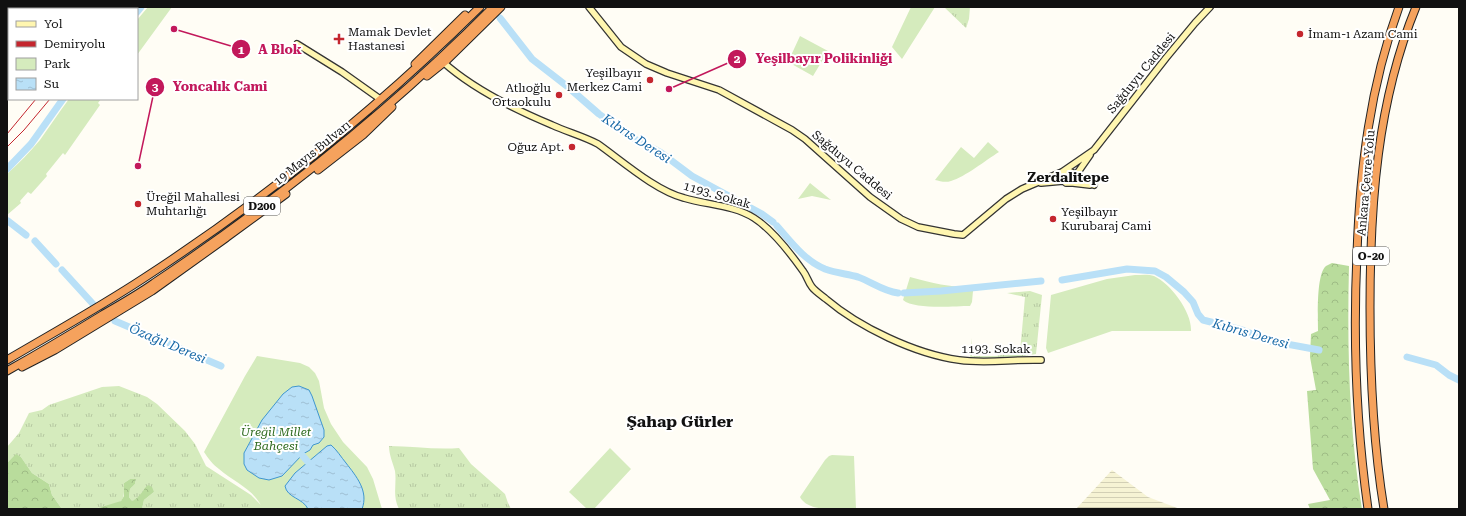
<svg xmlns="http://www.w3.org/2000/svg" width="1466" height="516" font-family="'Roboto Serif',serif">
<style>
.farmland{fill:url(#farmland-rules)}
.grass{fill:url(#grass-tufts)}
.forest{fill:url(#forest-crowns)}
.park{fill:#d5ebbd}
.water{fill:url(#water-ripples);stroke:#3f96cf}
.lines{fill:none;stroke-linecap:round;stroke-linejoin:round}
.river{stroke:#b9e0f7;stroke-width:7}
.secondary-casing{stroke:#333;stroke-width:8}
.highway-casing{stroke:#222;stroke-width:9}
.secondary{stroke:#fff6b0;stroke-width:5.5}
.highway{stroke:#f5a25d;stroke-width:7}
.rail{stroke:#c4262e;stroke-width:1}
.poi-dot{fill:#c4262e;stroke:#fff;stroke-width:1.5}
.labels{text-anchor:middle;stroke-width:4;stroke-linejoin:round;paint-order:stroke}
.shield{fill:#fff;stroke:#585858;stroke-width:1}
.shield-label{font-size:11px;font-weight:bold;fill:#111}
.poi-label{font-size:12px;fill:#111;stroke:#fff;text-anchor:start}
.street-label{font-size:12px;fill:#111;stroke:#fff}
.park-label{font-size:12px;font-style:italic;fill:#2f6b1f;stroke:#fff}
.water-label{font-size:13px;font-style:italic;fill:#1768a6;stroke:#fff}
.quarter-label{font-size:14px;font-weight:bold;fill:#111;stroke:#fff}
.district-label{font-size:16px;font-weight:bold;fill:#111;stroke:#fff}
.leader{fill:none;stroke:#c2185b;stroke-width:1.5}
.callout-dot{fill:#c2185b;stroke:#fff;stroke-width:1.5}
.mark-label{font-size:12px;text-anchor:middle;font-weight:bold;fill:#fff}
.callout-label{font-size:13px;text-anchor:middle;font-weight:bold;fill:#c2185b;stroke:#fff;stroke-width:4;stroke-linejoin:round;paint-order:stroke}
</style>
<defs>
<pattern id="farmland-rules" width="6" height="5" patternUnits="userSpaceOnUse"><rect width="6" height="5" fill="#f6f3d4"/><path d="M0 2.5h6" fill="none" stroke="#d2cfb5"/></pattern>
<pattern id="grass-tufts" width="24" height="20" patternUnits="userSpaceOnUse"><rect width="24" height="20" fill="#d5ebbd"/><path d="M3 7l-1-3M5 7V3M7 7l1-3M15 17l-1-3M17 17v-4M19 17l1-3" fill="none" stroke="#b6c8a1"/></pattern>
<pattern id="forest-crowns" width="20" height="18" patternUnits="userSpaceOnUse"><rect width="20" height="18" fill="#b9dc9c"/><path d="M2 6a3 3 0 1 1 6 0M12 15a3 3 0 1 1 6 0" fill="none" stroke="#9ebc85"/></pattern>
<pattern id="water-ripples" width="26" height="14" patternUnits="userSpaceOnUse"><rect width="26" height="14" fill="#b9e0f7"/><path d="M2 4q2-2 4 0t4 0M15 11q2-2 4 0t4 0" fill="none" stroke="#9ebfd3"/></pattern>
</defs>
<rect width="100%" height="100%" fill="#fffdf5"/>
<path class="farmland" d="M1112 470 1148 497 1180 509H1076Z"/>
<path class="grass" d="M944 7H970L969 19 966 28Z
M1030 291 1042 295 1036 354 1010 358 970 359 972 338V356H996L1020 352 1025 297 1007 293Z
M119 386 147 397 157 404 185 431 195 444 206 466 251 495 260 504 273 509H142L144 500 154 492 144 489 138 499 132 501 129 497 130 489 135 484 136 479H130L124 483C124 488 125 497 121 501 110 510 76 509 62 509L52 495 49 484 32 473 21 457 16 455 7 463V447L19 433 29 413 42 410 49 405 102 387Z
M389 446C412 446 436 450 459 448L471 464 505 494 508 503 511 509H399C392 496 397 484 395 471 393 463 389 455 389 446Z"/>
<path class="forest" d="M1332 263 1349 266C1347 347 1349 430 1362 509H1310L1308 504 1330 500 1313 469 1307 391 1316 390 1310 357 1311 334 1318 331C1318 318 1316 274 1326 266 1328 265 1330 264 1332 263Z
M16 454 21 457 32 473 49 484 52 495 62 509H7V463Z
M130 479H136L135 484 130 489 129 497 132 501C141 497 141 491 148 485L152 487 154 492 144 500 142 509H95L121 501 124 496V483Z"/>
<path class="park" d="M148 7H172L137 55V20Z
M911 7H935L902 59 892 47Z
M800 36 828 51 813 76 788 62Z
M69 99H101L98 103 100 105 65 155 63 153 46 174 47 176 31 194 28 192 20 201 21 203 7 215V174C19 163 30 152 40 140 50 126 59 112 69 99Z
M988 142 999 152C986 160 965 177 951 181 945 183 940 181 935 180L961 147 974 158Z
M810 183 831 200 812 196 798 199Z
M1135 275C1141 275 1149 274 1154 276 1171 284 1192 312 1191 331H1112L1048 353 1046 348 1051 295 1107 279Z
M910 277C936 284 952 288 979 287V290L973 291 972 302 970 306C954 306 915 310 903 300Z
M257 356 300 363 309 367 315 373 319 381 324 408 331 424 343 442 367 467 373 479 382 509H263C254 489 234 482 219 469 213 465 208 458 204 452L245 376Z
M610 448 631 469 594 509H587L569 492Z
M832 455 854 456 856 509C841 509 808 513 800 497L825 460 829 456Z"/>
<path class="water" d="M299 386 309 390 312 396 324 430V437L319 443 313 445 310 450 303 454 282 476 269 480 259 478 247 470 244 464V453L262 420 283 394 292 387Z
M331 445C337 450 341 457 346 463 356 476 369 491 362 509H308C303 498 287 498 285 486L295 473 327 446Z"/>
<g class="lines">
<path class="river" d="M137 12 141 7
M500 18 532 59 568 87 599 114 633 138 660 152 692 176 762 214 773 222
M7 169 31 144 63 99
M8 221 26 235
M777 226C791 242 805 261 825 269 836 273 847 274 858 277 872 282 883 291 898 293
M35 241 56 264
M62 270 93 304
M1062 280 1127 269 1155 271 1166 277 1184 292 1193 302 1198 314 1203 320 1242 330 1270 341 1319 350
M904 293 941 291 1041 281
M115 321 221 366
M1407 357 1436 365 1449 375 1459 380
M296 448 314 469"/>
<defs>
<path id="secondary" d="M589 7 621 47 646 64 667 73 719 90 792 130 805 139 870 197 901 219 918 227 954 234 963 235 1006 199 1022 189 1062 172 1094 150 1166 58 1195 23 1210 7
M297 44 342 72 380 99
M443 62C472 88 516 110 552 125 567 132 583 136 598 144 622 161 656 191 684 198 707 205 734 205 754 218 771 229 791 254 803 271 807 276 808 282 812 287 815 291 821 295 826 299 859 327 915 354 959 360 986 364 1013 359 1041 360
M1090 155 1076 175 1094 185
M1065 171 1071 172 1076 175 1075 181 1073 183H1066L1061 179 1060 175 1062 172Z
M1041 183 1063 181
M1073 183 1090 185"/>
<path id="highway" d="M415 64 465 15
M427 76 447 60 501 7
M318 170 363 135 392 107
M223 240 286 194
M7 360C53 333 100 307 144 278 264 200 379 107 480 7
M22 367 55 350 152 291 226 238
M7 371C39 353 71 334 102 315 119 305 137 295 154 283 275 202 390 111 493 7
M1368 509C1356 424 1353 339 1357 253 1360 169 1370 86 1399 7
M1384 509C1373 442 1370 375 1370 307 1370 205 1377 102 1416 7"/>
</defs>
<use href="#secondary" class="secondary-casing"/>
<use href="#highway" class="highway-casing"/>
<use href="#secondary" class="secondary"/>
<use href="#highway" class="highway"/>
<path class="rail" d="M110 9 112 7
M121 9 122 7
M7 134 36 99
M7 147 24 130 50 99"/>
</g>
<g class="poi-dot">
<circle cx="1300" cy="34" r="4"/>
<path d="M337 33h4v4h4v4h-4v4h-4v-4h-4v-4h4z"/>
<circle cx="650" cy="80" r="4"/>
<circle cx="559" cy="95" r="4"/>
<circle cx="572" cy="147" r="4"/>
<circle cx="138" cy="204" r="4"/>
<circle cx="1053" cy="219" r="4"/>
</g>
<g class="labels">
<g class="shield">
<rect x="244" y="197" width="36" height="18" rx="3"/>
<rect x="1353" y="247" width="36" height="18" rx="3"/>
</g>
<g class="shield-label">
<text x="262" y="210">D200</text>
<text x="1371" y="260">O-20</text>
</g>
<g class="poi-label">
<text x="348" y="36">Mamak Devlet<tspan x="348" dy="14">Hastanesi</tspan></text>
<text x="1308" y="38">İmam-ı Azam Cami</text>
<text x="642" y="77" text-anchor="end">Yeşilbayır<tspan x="642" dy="14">Merkez Cami</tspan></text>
<text x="551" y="92" text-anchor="end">Atlıoğlu<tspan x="551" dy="14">Ortaokulu</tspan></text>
<text x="564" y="151" text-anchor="end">Oğuz Apt.</text>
<text x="146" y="201">Üreğil Mahallesi<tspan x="146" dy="14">Muhtarlığı</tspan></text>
<text x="1061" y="216">Yeşilbayır<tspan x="1061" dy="14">Kurubaraj Cami</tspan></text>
</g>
<g class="street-label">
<text transform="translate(1141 73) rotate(-51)" y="4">Sağduyu Caddesi</text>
<text transform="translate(312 153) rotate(-39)" y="4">19 Mayıs Bulvarı</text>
<text transform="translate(852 165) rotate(40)" y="4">Sağduyu Caddesi</text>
<text transform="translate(1366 183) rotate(-85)" y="4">Ankara Çevre Yolu</text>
<text transform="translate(717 195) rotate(16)" y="4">1193. Sokak</text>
<text x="996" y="353">1193. Sokak</text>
</g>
<g class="park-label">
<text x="276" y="436">Üreğil Millet<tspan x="276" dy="14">Bahçesi</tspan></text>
</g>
<g class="water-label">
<text transform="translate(637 138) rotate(33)" y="5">Kıbrıs Deresi</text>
<text transform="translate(1251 333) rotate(16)" y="5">Kıbrıs Deresi</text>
<text transform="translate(168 343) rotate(23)" y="5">Özağıl Deresi</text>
</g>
<g class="quarter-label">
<text x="1068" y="182">Zerdalitepe</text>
</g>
<g class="district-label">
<text x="680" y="427">Şahap Gürler</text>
</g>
</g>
<path class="leader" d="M174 29L241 49M669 89L737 59M138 166L155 87"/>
<g class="callout-dot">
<circle cx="174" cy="29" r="4"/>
<circle cx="669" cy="89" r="4"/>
<circle cx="138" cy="166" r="4"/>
<circle cx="241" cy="49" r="10"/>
<circle cx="737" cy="59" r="10"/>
<circle cx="155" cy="87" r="10"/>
</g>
<g class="mark-label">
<text x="241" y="54">1</text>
<text x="737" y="63">2</text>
<text x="155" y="91">3</text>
</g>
<g class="callout-label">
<text x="280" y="54">A Blok</text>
<text x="824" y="63">Yeşilbayır Polikinliği</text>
<text x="220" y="91">Yoncalık Cami</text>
</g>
<rect width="1466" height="516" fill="none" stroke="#111111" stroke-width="16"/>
<rect x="8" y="8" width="130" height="92" fill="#ffffff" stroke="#a0a0a0"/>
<rect x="16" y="21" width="20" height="6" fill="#fff6b0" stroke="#a0a0a0"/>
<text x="44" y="28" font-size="12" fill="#111111">Yol</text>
<rect x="16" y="41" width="20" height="6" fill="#c4262e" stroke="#a0a0a0"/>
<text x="44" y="48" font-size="12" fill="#111111">Demiryolu</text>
<rect x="16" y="58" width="20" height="12" fill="#d5ebbd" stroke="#a0a0a0"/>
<text x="44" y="68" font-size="12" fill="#111111">Park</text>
<rect x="16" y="78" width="20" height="12" fill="url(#water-ripples)" stroke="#a0a0a0"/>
<text x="44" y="88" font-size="12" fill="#111111">Su</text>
</svg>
